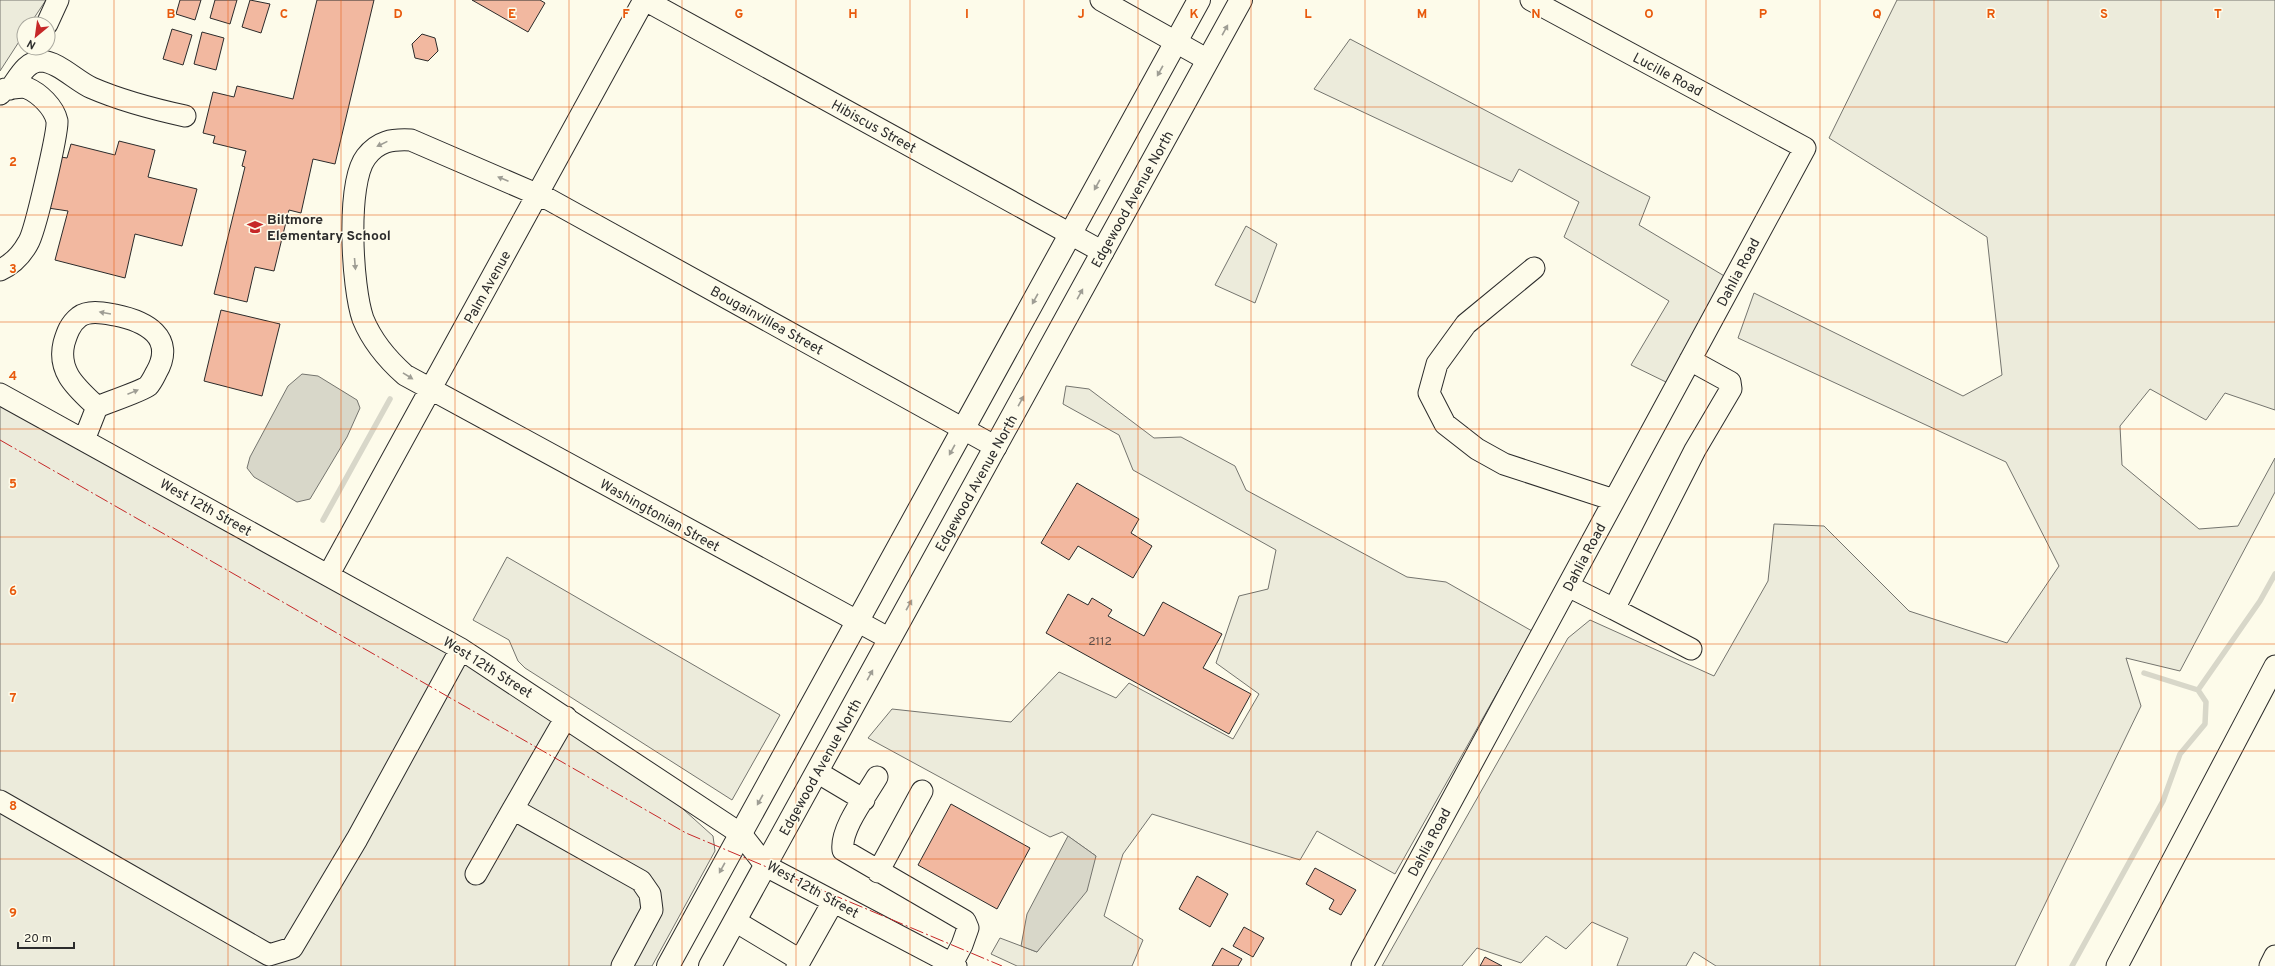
<svg xmlns="http://www.w3.org/2000/svg" width="2275" height="966" font-family="Overpass,sans-serif">
<style>
.green{fill:#ecebdb;stroke:#74746e}
.water{fill:#d8d7c9;stroke:#74746e}
.lines{fill:none;stroke-linecap:round;stroke-linejoin:round}
.stream{stroke:#d8d7c9;stroke-width:5.5}
.building{fill:#f2b8a0;stroke:#2b2b2b}
.minor-casing{stroke:#2b2b2b;stroke-width:23}
.major-casing{stroke:#2b2b2b;stroke-width:24}
.minor{stroke:#fdfbea;stroke-width:21}
.major{stroke:#fdfbea;stroke-width:22}
.power{stroke:#c62828;stroke-width:1;stroke-dasharray:14 3 2 3;stroke-linecap:butt}
.oneway{fill:#9e9d94}
.grid{fill:none;stroke:#e8590c;stroke-width:1;stroke-opacity:0.55}
.labels{text-anchor:middle;stroke-width:3;stroke-linejoin:round;paint-order:stroke}
.number-label{font-size:12px;fill:#5d4e48}
.street-label{font-size:14px;fill:#2b2b2b;stroke:#fdfbea}
.poi-label{font-size:14px;font-weight:bold;fill:#2b2b2b;stroke:#fdfbea;text-anchor:start}
.grid-label{font-size:13px;text-anchor:middle;font-weight:bold;fill:#e8590c;stroke:#fdfbea;stroke-width:3;stroke-linejoin:round;paint-order:stroke}
</style>
<rect width="100%" height="100%" fill="#fdfbea"/>
<path class="green" d="M0 0H46L30 24H24V34L0 71Z
M1897 0H2275V410L2225 393 2206 420 2150 389 2120 426 2122 465 2199 529 2238 526 2275 458V492L2180 671 2126 658 2141 706 2015 966H1716L1694 952 1686 966H1617L1628 938 1592 922 1566 949 1546 936 1521 963 1477 948 1462 966H1382L1568 638 1590 620 1714 676 1768 581 1774 524 1824 526 1909 611 2007 643 2059 566 2006 462 1738 338 1754 293 1963 396 2002 375 1987 237 1829 138Z
M1350 39 1650 197 1639 225 1726 277 1668 383 1631 365 1669 301 1564 237 1579 202 1519 169 1512 182 1314 89Z
M1246 226 1277 244 1255 303 1215 285Z
M1066 386 1089 389 1154 438 1181 437 1235 466 1246 490 1407 577 1446 582 1532 631 1395 874 1317 831 1300 860 1152 814 1123 854 1104 916 1143 940 1132 966H1017L991 954 1000 938 1037 952 1096 856 1062 832 1050 837 868 738 892 709 1011 722 1059 672 1116 698 1129 683 1233 739 1259 694 1216 663 1239 596 1268 589 1276 550 1133 470 1119 435 1063 404Z
M0 405 458 659 674 801 713 836 715 851 652 966H0Z
M507 557 780 715 732 800 525 668 518 661 509 640 473 620Z"/>
<path class="water" d="M302 374 318 376 357 400 360 408 347 437 310 499 297 502 254 477 247 468 250 457 288 386Z
M1068 836 1096 856 1087 891 1037 952 1021 946 1027 914Z"/>
<g class="lines">
<path class="stream" d="M323 520 390 399
M2144 673 2198 690
M2072 966 2163 801 2180 754 2205 724 2206 702 2198 690 2260 601 2275 574"/>
</g>
<path class="building" d="M180 0H201L195 20 176 14Z
M215 0H237L230 24 210 18Z
M250 0 270 4 261 33 242 27Z
M317 0H374L335 164 313 159 301 213 289 210 274 271 255 267 247 302 214 294 245 167 242 166 246 151 213 143 215 136 203 133 213 92 234 97 237 86 293 99Z
M472 0H540L545 3 528 32Z
M172 29 192 35 183 65 163 59Z
M202 32 224 38 216 70 194 64Z
M422 34 435 38 438 51 428 61 415 58 412 44Z
M119 141 155 150 148 177 197 189 182 246 135 234 125 278 55 260 68 211 48 208 61 157 67 158 71 144 115 155Z
M221 310 280 324 262 396 204 381Z
M1077 483 1139 519 1131 533 1152 546 1133 578 1078 546 1069 560 1041 543Z
M1068 594 1088 605 1092 598 1112 610 1108 616 1144 636 1163 602 1222 634 1203 668 1251 694 1229 734 1046 633Z
M951 804 1030 848 997 909 918 865Z
M1315 868 1356 890 1341 915 1329 909 1334 900 1306 884Z
M1197 876 1228 894 1210 927 1179 909Z
M1244 927 1264 938 1253 957 1233 946Z
M1222 948 1242 959 1238 966H1212Z
M1485 957 1502 966H1480Z"/>
<g class="lines">
<defs>
<path id="minor" d="M645 0 1103 252
M1101 0 1208 60
M47 24 58 0
M10 89C18 79 26 61 41 61 59 62 76 81 92 88 122 101 153 109 185 116
M0 94 5 89C11 89 21 86 27 88 39 93 54 107 57 121 58 132 35 233 28 243 21 256 13 264 0 270
M1534 268 1466 324 1437 364 1429 393 1445 424 1477 449 1504 464 1614 500
M0 394 461 649 741 834 766 866 956 966
M84 440 97 407C106 403 142 391 148 386 151 383 154 377 156 373 177 337 145 321 115 315 103 313 89 310 79 317 70 324 67 333 64 343 57 372 77 388 97 407
M329 574 644 0
M1568 586 1614 609 1695 450 1731 389 1730 382 1690 360
M1614 609 1691 649
M890 639 405 375C387 359 372 341 363 319 352 288 346 183 366 157 378 141 392 139 411 140L550 200 996 447
M566 717 513 809 641 881 650 894 652 910 622 966
M817 772 864 800
M877 777C866 796 840 829 843 850L965 921 968 928 962 945 952 964
M0 801 269 955 292 948 357 839 461 649
M878 872 922 791
M476 874 513 809
M735 921 800 960
M797 966 833 902
M1362 966 1805 148 1531 0
M2117 966 2275 666
M2270 966 2275 956"/>
<path id="major" d="M668 966 1199 0
M710 966 1241 0"/>
</defs>
<use href="#minor" class="minor-casing"/>
<use href="#major" class="major-casing"/>
<use href="#minor" class="minor"/>
<use href="#major" class="major"/>
<path class="power" d="M0 440 686 833 1002 966"/>
</g>
<defs><path id="oneway-solid" d="M-6-.8H1V-3.2L6.5 0L1 3.2V.8H-6Z"/></defs>
<g class="oneway">
<use href="#oneway-solid" transform="translate(1225 30) rotate(-61)"/>
<use href="#oneway-solid" transform="translate(1160 71) rotate(119)"/>
<use href="#oneway-solid" transform="translate(382 144) rotate(154)"/>
<use href="#oneway-solid" transform="translate(503 179) rotate(-157)"/>
<use href="#oneway-solid" transform="translate(1097 185) rotate(119)"/>
<use href="#oneway-solid" transform="translate(355 264) rotate(85)"/>
<use href="#oneway-solid" transform="translate(1080 294) rotate(-61)"/>
<use href="#oneway-solid" transform="translate(1035 299) rotate(119)"/>
<use href="#oneway-solid" transform="translate(105 313) rotate(-170)"/>
<use href="#oneway-solid" transform="translate(408 376) rotate(32)"/>
<use href="#oneway-solid" transform="translate(133 392) rotate(-22)"/>
<use href="#oneway-solid" transform="translate(1021 401) rotate(-61)"/>
<use href="#oneway-solid" transform="translate(952 450) rotate(119)"/>
<use href="#oneway-solid" transform="translate(909 605) rotate(-61)"/>
<use href="#oneway-solid" transform="translate(870 675) rotate(-61)"/>
<use href="#oneway-solid" transform="translate(760 800) rotate(119)"/>
<use href="#oneway-solid" transform="translate(722 868) rotate(119)"/>
</g>
<path class="grid" d="M114 0V966M228 0V966M341 0V966M455 0V966M569 0V966M682 0V966M796 0V966M910 0V966M1024 0V966M1138 0V966M1251 0V966M1365 0V966M1479 0V966M1592 0V966M1706 0V966M1820 0V966M1934 0V966M2048 0V966M2161 0V966M0 107H2275M0 215H2275M0 322H2275M0 429H2275M0 537H2275M0 644H2275M0 751H2275M0 859H2275"/>
<defs>
<symbol id="school-bare" viewBox="-9 -9 18 18"><path d="M0-5L7-2L0 1L-7-2ZM-4 1L0 2.5L4 1V4Q0 6-4 4Z" fill="#c62828" stroke="#fdfbea" stroke-width="2.5" paint-order="stroke"/></symbol>
</defs>
<g fill-rule="evenodd">
<use href="#school-bare" x="244" y="216" width="22" height="22"/>
</g>
<g class="labels">
<g class="number-label">
<text x="1100" y="645">2112</text>
</g>
<g class="street-label">
<text transform="translate(1668 74) rotate(28)" y="5">Lucille Road</text>
<text transform="translate(874 126) rotate(29)" y="5">Hibiscus Street</text>
<text transform="translate(1132 199) rotate(-61)" y="5">Edgewood Avenue North</text>
<text transform="translate(1738 272) rotate(-62)" y="5">Dahlia Road</text>
<text transform="translate(487 287) rotate(-61)" y="5">Palm Avenue</text>
<text transform="translate(767 320) rotate(29)" y="5">Bougainvillea Street</text>
<text transform="translate(976 483) rotate(-61)" y="5">Edgewood Avenue North</text>
<text transform="translate(206 507) rotate(29)" y="5">West 12th Street</text>
<text transform="translate(660 515) rotate(29)" y="5">Washingtonian Street</text>
<text transform="translate(1584 557) rotate(-62)" y="5">Dahlia Road</text>
<text transform="translate(488 667) rotate(32)" y="5">West 12th Street</text>
<text transform="translate(820 767) rotate(-61)" y="5">Edgewood Avenue North</text>
<text transform="translate(1429 842) rotate(-62)" y="5">Dahlia Road</text>
<text transform="translate(813 889) rotate(29)" y="5">West 12th Street</text>
</g>
<g class="poi-label">
<text x="267" y="224">Biltmore<tspan x="267" dy="16">Elementary School</tspan></text>
</g>
</g>
<g class="grid-label">
<text x="171" y="18">B</text>
<text x="284" y="18">C</text>
<text x="398" y="18">D</text>
<text x="512" y="18">E</text>
<text x="626" y="18">F</text>
<text x="739" y="18">G</text>
<text x="853" y="18">H</text>
<text x="967" y="18">I</text>
<text x="1081" y="18">J</text>
<text x="1194" y="18">K</text>
<text x="1308" y="18">L</text>
<text x="1422" y="18">M</text>
<text x="1536" y="18">N</text>
<text x="1649" y="18">O</text>
<text x="1763" y="18">P</text>
<text x="1877" y="18">Q</text>
<text x="1991" y="18">R</text>
<text x="2104" y="18">S</text>
<text x="2218" y="18">T</text>
<text x="13" y="166">2</text>
<text x="13" y="273">3</text>
<text x="13" y="380">4</text>
<text x="13" y="488">5</text>
<text x="13" y="595">6</text>
<text x="13" y="702">7</text>
<text x="13" y="810">8</text>
<text x="13" y="917">9</text>
</g>
<g transform="translate(36 36) rotate(209)"><circle r="19" fill="#fdfbea" stroke="#a9a89e"/>
<path d="M0-3L7 15L0 10L-7 15Z" fill="#c62828"/>
<text y="-6" font-size="11" font-weight="bold" text-anchor="middle" fill="#2b2b2b">N</text>
</g>
<path d="M18 942v6h56v-6" fill="none" stroke="#2b2b2b" stroke-width="2"/>
<text x="24" y="942" font-size="12" fill="#2b2b2b" stroke="#fdfbea" stroke-width="3" paint-order="stroke">20 m</text>
</svg>
